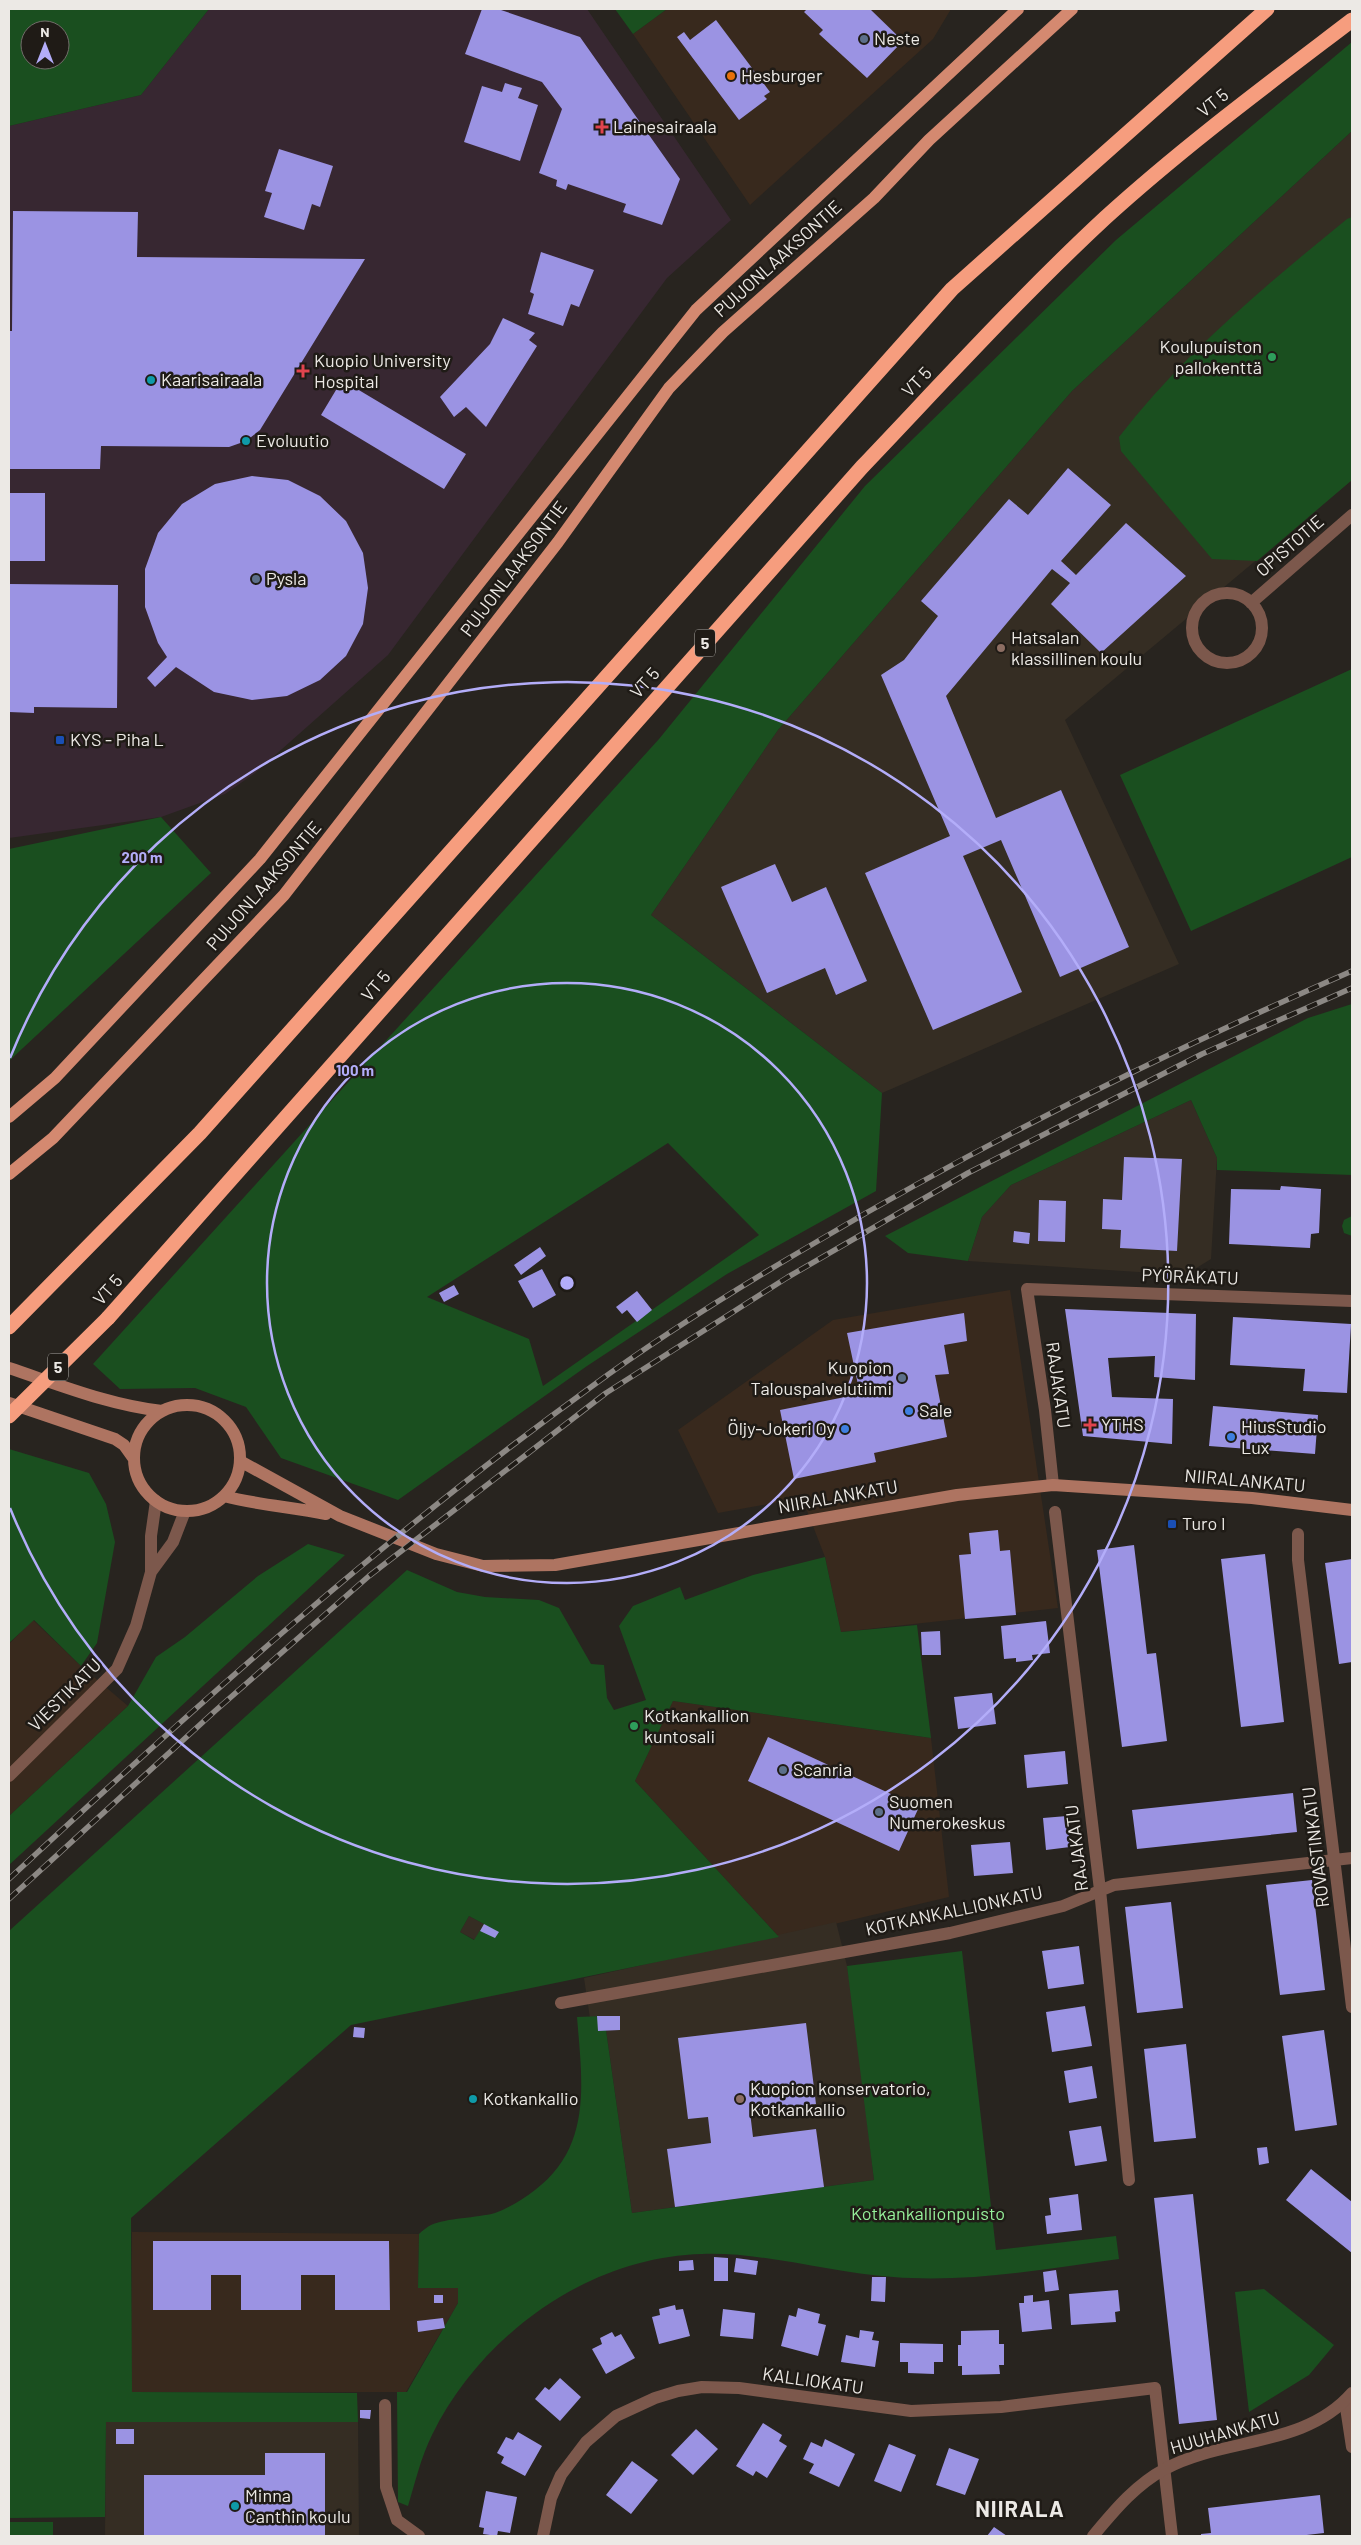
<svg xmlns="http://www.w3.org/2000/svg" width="1361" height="2545" font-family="Barlow,sans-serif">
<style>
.commercial{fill:#38291d}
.built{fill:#352d23}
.medical{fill:#372731}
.green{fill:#1a4f1f;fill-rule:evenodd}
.building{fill:#9b93e3}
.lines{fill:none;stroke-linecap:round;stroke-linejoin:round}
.minor{stroke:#7c584c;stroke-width:12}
.tertiary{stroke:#7c584c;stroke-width:12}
.secondary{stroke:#ae7461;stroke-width:12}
.primary{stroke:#d48970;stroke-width:12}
.motorway{stroke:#f69d7e;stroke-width:15}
.rail-casing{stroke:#8c8884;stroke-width:5.5}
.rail{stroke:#1f1b16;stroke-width:4;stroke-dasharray:11;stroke-linecap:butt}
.motorway-bridge{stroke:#f69d7e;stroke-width:15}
.ring{fill:none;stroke:#b3adf9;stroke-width:2.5}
.service-dot{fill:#5c6f8a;stroke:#1f1b16;stroke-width:2}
.food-dot{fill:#e8710a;stroke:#1f1b16;stroke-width:2}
.health-dot{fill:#e0444e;stroke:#1f1b16;stroke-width:2}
.leisure-dot{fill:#2e9e5b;stroke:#1f1b16;stroke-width:2}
.culture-dot{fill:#0f9aa8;stroke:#1f1b16;stroke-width:2}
.education-dot{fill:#8d6e63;stroke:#1f1b16;stroke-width:2}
.transit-dot{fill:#1a4fb4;stroke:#1f1b16;stroke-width:2}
.shop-dot{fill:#3f7fe0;stroke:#1f1b16;stroke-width:2}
.labels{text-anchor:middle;stroke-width:5;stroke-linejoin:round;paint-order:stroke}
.shield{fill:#1f1b16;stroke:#aeaba7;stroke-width:1}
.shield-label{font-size:16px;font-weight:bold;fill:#ece9e5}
.poi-label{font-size:18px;fill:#ece9e5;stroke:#1f1b16;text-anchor:start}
.street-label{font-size:18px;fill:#ece9e5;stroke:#1f1b16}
.park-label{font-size:18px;fill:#96f09a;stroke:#1f1b16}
.district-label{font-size:22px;font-weight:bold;letter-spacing:1px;fill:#ece9e5;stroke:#1f1b16}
.centre{fill:#b3adf9;stroke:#1f1b16;stroke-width:2.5}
.ring-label{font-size:15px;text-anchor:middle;font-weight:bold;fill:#b3adf9;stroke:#1f1b16;stroke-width:5;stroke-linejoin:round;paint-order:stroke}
</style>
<rect width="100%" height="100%" fill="#28241f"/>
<path class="commercial" d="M667 9H951L933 39 750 205 633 34Z
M1010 1290 1058 1608 841 1632 825 1557 802 1498 718 1513 678 1430 833 1320Z
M33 1620 81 1666 128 1706 9 1816V1644Z
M673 1701 931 1738 949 1897 779 1937 635 1781Z
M132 2232 419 2234 418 2288H458V2303L406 2392H131Z"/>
<path class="built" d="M1352 131V480L1065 720 1179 964 882 1093 651 915 778 730 1072 391Z
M1191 1100 1217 1158 1211 1259 1185 1275 968 1261 982 1217 1011 1185Z
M469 1916 484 1924 475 1940 460 1932Z
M836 1922 847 1966 855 2014 874 2180 632 2213 604 2016 590 2018 584 1978Z
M106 2422H358L359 2536H105Z"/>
<path class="medical" d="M209 9H587L731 220 667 278 388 655 255 773 225 794 161 817 9 838V126L141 95Z"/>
<path class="green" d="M9 9H209L141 95 9 126ZM30 30H60V60H30Z
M615 9H667L633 34Z
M1352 42V131L1072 391 778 730 651 915 882 1093 876 1191 727 1274 587 1366 398 1500 281 1458 246 1407 195 1388 120 1389 93 1364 659 739 865 486 1116 240ZM668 1143 759 1235 543 1386 529 1339 427 1297Z
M1352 217V480L1257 561 1212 559 1121 451 1119 437C1184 353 1266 285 1347 219Z
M1352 669V857L1191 931 1120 775Z
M161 817 211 873 9 1061V849Z
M1352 1004V1175L1217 1170V1158L1191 1100 1011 1185 982 1217 968 1261 908 1253 885 1236 1308 1018Z
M1352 1216V1236L1344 1233 1342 1226 1344 1220Z
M9 1449 89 1473 106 1504 115 1542 97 1643 81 1666 34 1620 9 1643Z
M308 1544 345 1555 9 1865V1816L128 1706 156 1657 185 1637 258 1576Z
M825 1557 841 1632 917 1625 931 1738 673 1701 635 1781 779 1937 351 2025 131 2218 132 2392 357 2393 358 2422H106L105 2517 9 2518V1931L407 1570 457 1592 485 1597 539 1600 559 1608 591 1664 604 1665 607 1698 614 1710 646 1700 619 1626 633 1606 680 1587 685 1600 753 1575ZM469 1916 484 1924 474 1940 460 1932Z
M962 1951 996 2250 1116 2236 1119 2259C1045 2269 968 2283 893 2277 829 2273 767 2252 702 2254 588 2257 481 2335 432 2435 421 2457 415 2483 408 2506L398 2502 397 2392H407L458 2303V2288H418L419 2234C422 2231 427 2227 431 2225 446 2218 477 2218 495 2213 509 2208 523 2199 535 2190 593 2146 582 2081 577 2017L604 2016 632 2213 874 2180 847 1966Z
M1264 2289 1334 2345 1309 2375 1249 2412 1235 2292Z
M9 2522H53V2536H9Z"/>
<path class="building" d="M482 9H498L580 37 680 179 662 225 623 212 626 204 568 184 566 190 556 186 557 180 539 173 562 109 542 82 465 54Z
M807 9H870L903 41 867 78 819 34 823 30 804 12Z
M716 20 770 92 764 96 767 99 739 120 677 37 684 32 690 40Z
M505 83 522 88 518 98 538 105 520 161 464 142 482 86 502 92Z
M279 149 333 166 320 207 312 204 304 230 264 217 272 193 265 191Z
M13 211 138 212 137 257 365 259 260 430 246 441 229 447 101 446 100 469H9V331H12Z
M541 252 594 270 579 307 571 304 563 326 528 314 534 294 530 292Z
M503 318 535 333 529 340 537 346 486 427 466 407 454 417 440 397 490 344Z
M342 380 466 454 444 489 321 415Z
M1068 468 1111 505 1061 561 1076 575 1126 523 1186 576 1101 653 1051 604 1070 583 1052 569 946 696 996 818 1061 790 1129 947 1060 977 1001 840 963 856 1022 992 933 1030 865 873 950 836 881 675 904 660 938 616 921 601 1009 499 1028 515Z
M252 476 288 480 320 496 346 521 363 553 368 588 363 624 346 656 320 680 287 696 252 700 214 692 176 667 155 687 147 678 167 657 158 643 145 607V569L158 533 182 504 215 484Z
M9 493H45V561H9Z
M9 584 118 585 117 708 34 707V713L9 712Z
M775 864 792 902 826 887 867 981 836 995 825 968 767 993 721 887Z
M1124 1157 1182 1159 1177 1251 1120 1248 1121 1230 1102 1229 1103 1199 1122 1200Z
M1281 1186 1321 1189 1319 1233 1311 1234 1310 1248 1229 1244 1231 1189 1280 1190Z
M1039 1200 1066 1201 1065 1242 1038 1241Z
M1014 1231 1030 1233 1029 1244 1013 1242Z
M540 1247 546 1256 521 1275 514 1265Z
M542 1269 556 1295 533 1308 518 1281Z
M454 1285 459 1294 444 1302 439 1293Z
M637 1291 652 1310 637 1322 627 1310 622 1314 616 1307Z
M1065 1309 1196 1314 1195 1380 1154 1377 1155 1356 1108 1358 1112 1397 1173 1399 1172 1444 1083 1436Z
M964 1313 967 1341 944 1345 949 1374 935 1375 947 1437 874 1453 876 1462 794 1479 780 1410 860 1394 847 1333Z
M1233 1317 1351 1324 1347 1393 1303 1391 1305 1369 1230 1365Z
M1213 1406 1318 1415 1315 1454 1209 1446Z
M998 1530 1000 1551 1010 1550 1016 1615 965 1619 959 1555 971 1554 969 1533Z
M1134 1545 1147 1654 1156 1653 1167 1741 1122 1747 1097 1550Z
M1265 1554 1284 1722 1241 1727 1221 1559Z
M1352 1559V1662L1339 1664 1325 1563Z
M1046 1621 1050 1653 1032 1655 1033 1660 1016 1662V1658L1004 1659 1001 1626Z
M940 1631 941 1655H922L921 1632Z
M992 1693 996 1724 958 1729 954 1697Z
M768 1737 919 1807 899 1851 748 1781Z
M1065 1751 1068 1784 1027 1788 1024 1755Z
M1293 1793 1297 1832 1137 1849 1132 1810Z
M1067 1816 1070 1847 1046 1850 1043 1818Z
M1010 1842 1013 1873 974 1876 971 1845Z
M1312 1880 1325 1990 1280 1995 1266 1885Z
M1171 1902 1183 2008 1137 2013 1125 1907Z
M484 1924 499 1932 495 1938 480 1931Z
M1079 1946 1084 1984 1048 1989 1042 1951Z
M1085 2006 1092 2046 1052 2052 1046 2012Z
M597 2016H620V2030L598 2031Z
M806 2023 816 2104 750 2112 753 2137 816 2129 824 2187 675 2207 667 2149 711 2143 708 2117 688 2119 678 2038Z
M354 2027 365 2028 364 2038 353 2037Z
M1324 2030 1337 2125 1295 2131 1282 2036Z
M1186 2044 1196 2138 1154 2142 1144 2049Z
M1092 2066 1097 2098 1069 2103 1064 2071Z
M1101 2126 1107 2161 1075 2166 1069 2131Z
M1267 2147 1269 2163 1259 2165 1257 2148Z
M1311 2169 1352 2202V2253L1286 2200Z
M1078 2194 1082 2230 1047 2234 1045 2216 1051 2215 1049 2198Z
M1193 2194 1217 2420 1179 2424 1154 2198Z
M153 2241H389L390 2310H335V2275H301V2310H241V2275H211V2310H153Z
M714 2257 728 2258V2281H714Z
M736 2258 758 2261 756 2275 734 2272Z
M693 2260 694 2270 679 2271V2261Z
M1056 2270 1059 2290 1045 2292 1043 2272Z
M872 2277H886L885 2302 871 2301Z
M1118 2290 1120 2311 1115 2312 1116 2322 1071 2325 1069 2294Z
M434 2295H443V2303H434Z
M1033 2295V2302L1049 2300 1052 2329 1022 2332 1019 2303H1024V2296Z
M675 2305 676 2310 683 2309 690 2336 659 2344 652 2317 660 2315 659 2309Z
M798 2308 820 2314 818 2323 826 2325 818 2356 781 2346 789 2315 796 2317Z
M723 2309 755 2313 753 2339 720 2336Z
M443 2318 445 2328 418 2332 417 2321Z
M860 2330 874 2332 872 2340 879 2341 875 2367 841 2362 846 2335 859 2338Z
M999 2330V2344H1004V2365H999L1000 2374 962 2375V2366H958V2345H961V2331Z
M612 2332 615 2337 621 2334 635 2358 606 2374 592 2349 602 2344 600 2338Z
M900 2343 943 2344V2362H934V2374L908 2373V2362H900Z
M560 2378 581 2397 560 2421 535 2399 545 2387 549 2390Z
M360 2410H371L370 2419 360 2418Z
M763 2423 782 2435 779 2441 787 2446 767 2478 756 2471 753 2476 736 2466Z
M116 2429H134V2444H116Z
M696 2429 718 2449 693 2475 671 2455Z
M518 2432 542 2446 525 2476 501 2463 504 2457 497 2453 506 2437 513 2440Z
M825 2439 855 2454 839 2487 809 2473 814 2464 803 2459 811 2442 822 2447Z
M889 2444 916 2455 901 2492 874 2481Z
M949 2448 979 2459 965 2495 936 2485Z
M265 2453H325V2536H144V2475H265Z
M632 2461 658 2480 631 2514 606 2495Z
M486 2491 517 2497 510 2533 498 2531 497 2536 483 2534 484 2528 479 2527Z
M1320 2495 1324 2533 1298 2536H1201V2534L1211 2533 1208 2508Z
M994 2527 1007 2536H987Z"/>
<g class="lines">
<path class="minor" d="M1192 628a35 35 0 1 1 70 0a35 35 0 1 1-70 0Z
M1251 603 1352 515
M1053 1485 1045 1410 1027 1289 1352 1301
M1055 1512 1100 1890 1129 2180
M1298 1534V1560L1352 2007
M151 1572 173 1542 185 1511
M9 1776 117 1669 136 1626 151 1572V1536L156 1501
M561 2003 950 1933 1063 1906 1114 1885 1352 1858
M1345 2401 1352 2447
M385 2405 386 2487 397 2520 419 2536
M543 2536 551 2498 561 2475 586 2442 616 2416 655 2398 678 2391 702 2387 739 2388 911 2411 1001 2407 1155 2388 1172 2536"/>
<path class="tertiary" d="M1093 2536C1114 2511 1135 2485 1165 2469 1224 2437 1304 2448 1352 2393"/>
<path class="secondary" d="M9 1368C60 1385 109 1405 162 1411
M9 1403 115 1439 124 1445 134 1459
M134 1458a53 53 0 1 1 106 0a53 53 0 1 1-106 0Z
M240 1461 340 1516 436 1554 483 1566 555 1565 957 1495 1053 1485 1252 1498 1352 1510
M224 1496C258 1505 292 1507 326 1514"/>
<path class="primary" d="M9 1117 55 1078 260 859 696 310 1018 9
M9 1174 53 1138 284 895 558 542 669 388 723 332 874 198 929 140 1072 9"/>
<path class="motorway" d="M108 1318 862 467C942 383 1020 297 1105 218 1183 147 1268 84 1352 20
M9 1327 200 1133 952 289 1267 9"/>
<defs>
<path id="rail" d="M9 1879C195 1706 385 1536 591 1387 663 1334 741 1286 818 1241 990 1139 1169 1051 1352 971
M9 1899 215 1711 369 1576 606 1393 788 1277 968 1173 1202 1054 1352 988"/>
</defs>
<use href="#rail" class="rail-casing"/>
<use href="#rail" class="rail"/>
<path class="motorway-bridge" d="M9 1416 108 1318"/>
</g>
<g class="ring">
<circle cx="567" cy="1283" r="300"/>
<path d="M10 1058A601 601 0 1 1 10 1508"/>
</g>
<g class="service-dot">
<circle cx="864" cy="39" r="5"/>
<circle cx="256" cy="579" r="5"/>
<circle cx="902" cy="1378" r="5"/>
<circle cx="783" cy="1770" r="5"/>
<circle cx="879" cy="1812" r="5"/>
</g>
<circle class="food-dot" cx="731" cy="76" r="5"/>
<g class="health-dot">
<path d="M599.5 119.5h5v5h5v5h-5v5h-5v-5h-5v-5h5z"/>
<path d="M300.5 363.5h5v5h5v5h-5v5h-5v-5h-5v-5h5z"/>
<path d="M1087.5 1417.5h5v5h5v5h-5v5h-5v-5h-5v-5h5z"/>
</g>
<g class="leisure-dot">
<circle cx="1272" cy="357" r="5"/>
<circle cx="634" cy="1726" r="5"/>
</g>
<g class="culture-dot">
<circle cx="151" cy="380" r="5"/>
<circle cx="246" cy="441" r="5"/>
<circle cx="473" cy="2099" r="5"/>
<circle cx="235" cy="2506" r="5"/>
</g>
<g class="education-dot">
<circle cx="1001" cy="648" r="5"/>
<circle cx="740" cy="2099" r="5"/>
</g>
<g class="transit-dot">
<rect x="55" y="735" width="10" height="10" rx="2.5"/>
<rect x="1167" y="1519" width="10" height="10" rx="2.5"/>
</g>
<g class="shop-dot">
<circle cx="909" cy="1411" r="5"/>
<circle cx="845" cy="1429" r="5"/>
<circle cx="1231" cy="1437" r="5"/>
</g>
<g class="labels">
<g class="shield">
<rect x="695" y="629.5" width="20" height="27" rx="4"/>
<rect x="48" y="1353.5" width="20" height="27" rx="4"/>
</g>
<g class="shield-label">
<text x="705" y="649">5</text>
<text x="58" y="1373">5</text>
</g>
<g class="poi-label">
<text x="874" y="45">Neste</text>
<text x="741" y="82">Hesburger</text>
<text x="613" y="133">Lainesairaala</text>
<text x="1262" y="353" text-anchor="end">Koulupuiston<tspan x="1262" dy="21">pallokenttä</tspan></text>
<text x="314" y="367">Kuopio University<tspan x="314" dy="21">Hospital</tspan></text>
<text x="161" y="386">Kaarisairaala</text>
<text x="256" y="447">Evoluutio</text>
<text x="266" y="585">Pysla</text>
<text x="1011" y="644">Hatsalan<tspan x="1011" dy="21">klassillinen koulu</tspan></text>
<text x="70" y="746">KYS - Piha L</text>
<text x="892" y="1374" text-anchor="end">Kuopion<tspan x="892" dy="21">Talouspalvelutiimi</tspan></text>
<text x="919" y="1417">Sale</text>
<text x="1101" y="1431">YTHS</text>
<text x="1241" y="1433">HiusStudio<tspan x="1241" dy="21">Lux</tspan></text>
<text x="835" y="1435" text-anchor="end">Öljy-Jokeri Oy</text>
<text x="1182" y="1530">Turo I</text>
<text x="644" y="1722">Kotkankallion<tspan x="644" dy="21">kuntosali</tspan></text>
<text x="793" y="1776">Scanria</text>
<text x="889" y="1808">Suomen<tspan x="889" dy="21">Numerokeskus</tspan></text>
<text x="750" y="2095">Kuopion konservatorio,<tspan x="750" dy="21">Kotkankallio</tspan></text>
<text x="483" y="2105">Kotkankallio</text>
<text x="245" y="2502">Minna<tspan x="245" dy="21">Canthin koulu</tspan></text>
</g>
<g class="street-label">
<text transform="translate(1213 103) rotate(-39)" y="6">VT 5</text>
<text transform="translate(778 259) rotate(-42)" y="6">PUIJONLAAKSONTIE</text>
<text transform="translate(917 382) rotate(-46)" y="6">VT 5</text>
<text transform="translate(1290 546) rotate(-41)" y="6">OPISTOTIE</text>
<text transform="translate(514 569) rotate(-53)" y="6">PUIJONLAAKSONTIE</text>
<text transform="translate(645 683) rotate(-48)" y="6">VT 5</text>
<text transform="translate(264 886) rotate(-49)" y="6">PUIJONLAAKSONTIE</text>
<text transform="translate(376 986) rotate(-49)" y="6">VT 5</text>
<text transform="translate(1190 1277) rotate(2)" y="6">PYÖRÄKATU</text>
<text transform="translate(108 1290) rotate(-48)" y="6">VT 5</text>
<text transform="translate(1058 1385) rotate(82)" y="6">RAJAKATU</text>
<text transform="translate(1245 1481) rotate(5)" y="6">NIIRALANKATU</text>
<text transform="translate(838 1497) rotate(-10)" y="6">NIIRALANKATU</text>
<text transform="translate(65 1695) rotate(-45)" y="6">VIESTIKATU</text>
<text transform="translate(1316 1847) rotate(-97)" y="6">ROVASTINKATU</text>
<text transform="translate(1077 1848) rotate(-97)" y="6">RAJAKATU</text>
<text transform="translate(954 1911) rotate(-12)" y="6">KOTKANKALLIONKATU</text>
<text transform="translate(813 2381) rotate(8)" y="6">KALLIOKATU</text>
<text transform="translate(1225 2433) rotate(-16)" y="6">HUUHANKATU</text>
</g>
<g class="park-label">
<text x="928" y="2220">Kotkankallionpuisto</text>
</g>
<g class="district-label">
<text x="1020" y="2517">NIIRALA</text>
</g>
</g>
<circle cx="567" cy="1283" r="8" class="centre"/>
<g class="ring-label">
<text x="142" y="863">200 m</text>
<text x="355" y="1076">100 m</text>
</g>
<rect width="1361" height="2545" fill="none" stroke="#ece9e5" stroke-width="20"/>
<g transform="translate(45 45)"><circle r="24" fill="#1f1b16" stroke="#716d69"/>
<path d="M0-4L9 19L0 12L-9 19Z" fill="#b3adf9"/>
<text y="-8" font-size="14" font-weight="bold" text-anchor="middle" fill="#ece9e5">N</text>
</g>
</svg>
